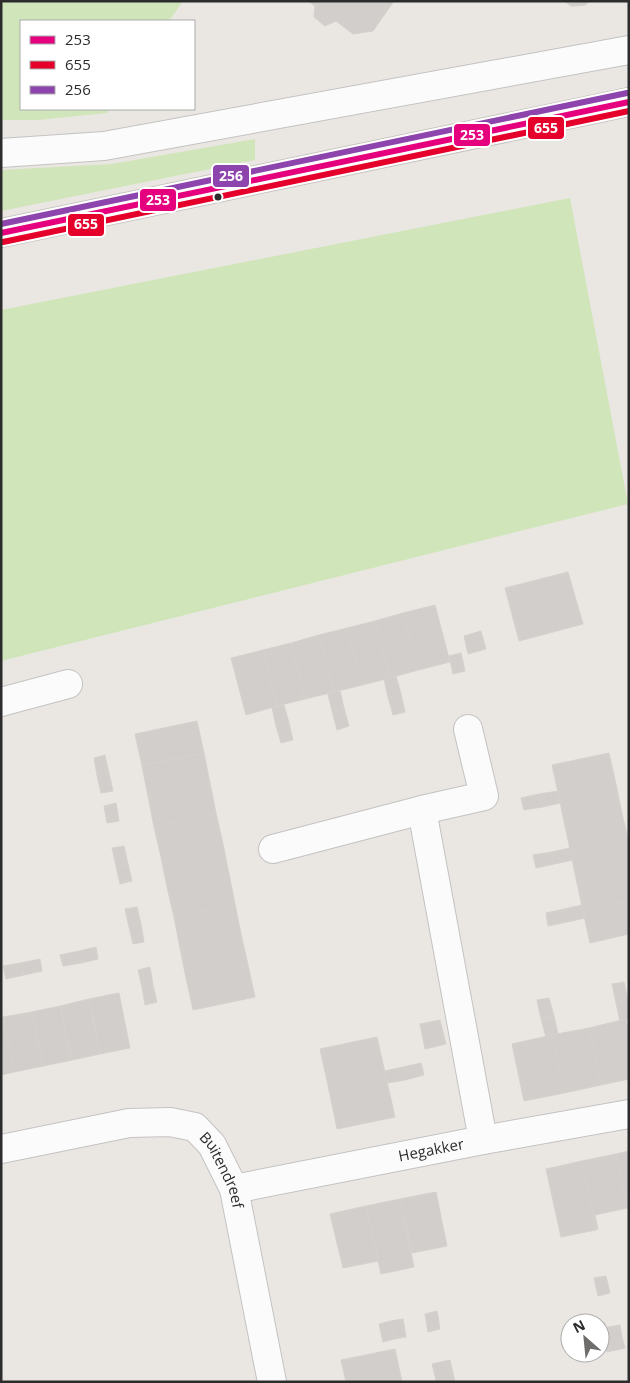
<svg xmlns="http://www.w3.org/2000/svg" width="630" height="1383" font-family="'Open Sans',sans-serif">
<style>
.green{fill:#d0e6ba}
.building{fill:#d1cecb;stroke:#d5d2ce}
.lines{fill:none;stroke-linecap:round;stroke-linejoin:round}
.minor-casing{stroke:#c4c3c3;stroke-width:30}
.major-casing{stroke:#c6c4c2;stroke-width:30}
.minor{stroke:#fcfbfb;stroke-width:28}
.major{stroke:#e7e2d4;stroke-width:28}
.bus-1-casing{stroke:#fff;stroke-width:10}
.bus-2-casing{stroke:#fff;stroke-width:10}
.bus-3-casing{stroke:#fff;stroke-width:10}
.bus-1{stroke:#e5007d;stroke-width:6}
.bus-2{stroke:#e4002b;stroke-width:6}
.bus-3{stroke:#8e44ad;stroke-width:6}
.bus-dot{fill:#2c2c2c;stroke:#fff;stroke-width:2}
.labels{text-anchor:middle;stroke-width:4.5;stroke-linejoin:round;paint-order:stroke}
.street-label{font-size:15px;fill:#2c2c2c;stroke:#fff}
.line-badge{stroke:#fff;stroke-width:2}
.badge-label{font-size:14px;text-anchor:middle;font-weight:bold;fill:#fff}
</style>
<rect width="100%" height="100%" fill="#eae6e2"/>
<path class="green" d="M1 1H183L169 21H21V109H110L107 113 39 120H1Z
M255 139V160L1 211V170L112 164Z
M570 198 628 504 1 661V310Z"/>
<path class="building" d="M308 1H394L373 31 353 34 336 21 325 26 314 17 315 6Z
M564 1H590L585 5 575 6H571Z
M568 572 583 624 519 641 505 588Z
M435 605 450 662 418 670 403 613Z
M403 613 418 670 390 678 375 621Z
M375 621 390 678 362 685 347 628Z
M347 628 362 685 334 692 319 635Z
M481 631 486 649 468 654 464 636Z
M319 635 334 692 305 699 291 643Z
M291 643 305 699 277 706 263 650Z
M263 650 277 706 246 715 231 658Z
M461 653 465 671 453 674 449 656Z
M396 676 401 694 388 697 384 679Z
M340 691 344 708 332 711 328 694Z
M401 694 405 712 393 715 388 697Z
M284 705 289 723 276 726 272 708Z
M344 708 349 726 337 730 332 711Z
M197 721 204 753 142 766 135 734Z
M289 723 293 740 281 743 276 726Z
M204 753 210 783 148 796 142 766Z
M609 753 616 784 559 797 552 765Z
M105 755 109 773 97 775 94 758Z
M109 773 113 791 101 793 97 775Z
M210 783 216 813 154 827 148 796Z
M616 784 622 814 565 826 559 797Z
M558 791 560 803 542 807 539 794Z
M539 794 542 807 524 810 521 798Z
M116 803 119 821 107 823 104 806Z
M216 813 223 844 161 857 154 827Z
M622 814 629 842 571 854 565 826Z
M629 842V872L577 883 571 854Z
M223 844 229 874 167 887 161 857Z
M124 846 128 864 116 866 112 848Z
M570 848 573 860 554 864 552 852Z
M552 852 554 864 536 868 533 855Z
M128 864 132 881 120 884 116 866Z
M629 872V901L583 911 577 883Z
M229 874 235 904 174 917 167 887Z
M629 901V934L590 943 583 911Z
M235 904 241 934 180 948 174 917Z
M582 905 585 918 567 922 564 909Z
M137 907 141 924 129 927 125 909Z
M564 909 567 922 548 926 546 913Z
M141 924 144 942 133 944 129 927Z
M241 934 248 965 186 978 180 948Z
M96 947 98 959 81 963 79 951Z
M79 951 81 963 63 966 60 955Z
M40 959 42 971 24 975 21 963Z
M21 963 24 975 6 979 3 966Z
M248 965 255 997 193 1010 186 978Z
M150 967 153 985 142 987 138 970Z
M624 982 628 1000 616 1003 612 984Z
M153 985 157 1002 145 1005 142 987Z
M119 993 130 1048 100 1054 89 999Z
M549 998 554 1016 541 1019 537 1000Z
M89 999 100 1054 72 1060 60 1006Z
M628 1000 629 1019 620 1021 616 1003Z
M60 1006 72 1060 43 1066 32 1012Z
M32 1012 43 1066 14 1072 3 1017Z
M554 1016 558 1034 546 1037 541 1019Z
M3 1017 14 1072 1 1075V1018Z
M626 1019 629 1033V1079L601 1085 589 1028Z
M440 1020 446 1044 425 1049 420 1024Z
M589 1028 601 1085 564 1093 552 1035Z
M552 1035 564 1093 524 1101 512 1044Z
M377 1037 386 1077 329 1090 320 1049Z
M421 1063 424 1075 405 1080 403 1067Z
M403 1067 405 1080 387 1083 385 1071Z
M386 1077 395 1117 337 1129 329 1090Z
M629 1151V1208H627L616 1154Z
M616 1154 627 1208 595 1215 598 1229 596 1230 582 1161Z
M582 1161 596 1230 561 1237 546 1169Z
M436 1192 447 1246 412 1253 400 1199Z
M400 1199 414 1267 381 1274 366 1206Z
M366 1206 378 1261 343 1268 330 1214Z
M606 1276 610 1293 598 1296 594 1278Z
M437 1311 440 1329 428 1332 425 1314Z
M403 1319 406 1337 394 1339 391 1321Z
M391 1321 394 1339 383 1342 379 1324Z
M620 1325 622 1337 604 1341 602 1328Z
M622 1337 625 1348 607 1352 604 1341Z
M395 1349 402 1382H346L341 1360Z
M450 1360 453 1373 435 1376 432 1364Z
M453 1373 455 1382H436L435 1376Z"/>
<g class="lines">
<defs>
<g id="minor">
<path d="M1 153 104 146 629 50"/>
<path d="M1 702 68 684"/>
<path d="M422 810 483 1140"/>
<path d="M273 849 422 810 484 796 468 729"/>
<path id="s1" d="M1 1149 129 1123 170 1122 195 1127 212 1145 234 1189 272 1382"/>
<path id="s2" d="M234 1189 483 1140 629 1114"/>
</g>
<path id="major" d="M1 233 629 102"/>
</defs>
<use href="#minor" class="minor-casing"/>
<use href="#major" class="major-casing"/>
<use href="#minor" class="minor"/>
<use href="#major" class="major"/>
<defs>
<path id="bus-1" d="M1 233 629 102"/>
<path id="bus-2" d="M3 242 629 111"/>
<path id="bus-3" d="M1 224 627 93"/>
</defs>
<use href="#bus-1" class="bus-1-casing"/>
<use href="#bus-2" class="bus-2-casing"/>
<use href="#bus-3" class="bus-3-casing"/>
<use href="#bus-1" class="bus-1"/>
<use href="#bus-2" class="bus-2"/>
<use href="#bus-3" class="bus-3"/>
</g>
<circle class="bus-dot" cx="218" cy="197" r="4.5"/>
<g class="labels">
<g class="street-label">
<text dy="5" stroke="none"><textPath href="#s2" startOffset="201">Hegakker</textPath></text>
<text dy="5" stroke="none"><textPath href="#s1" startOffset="249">Buitendreef</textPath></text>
</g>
</g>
<g class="line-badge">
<rect x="527" y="116" width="38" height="24" rx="5" fill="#e4002b"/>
<rect x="453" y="123" width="38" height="24" rx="5" fill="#e5007d"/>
<rect x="212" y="164" width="38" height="24" rx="5" fill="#8e44ad"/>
<rect x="139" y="188" width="38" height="24" rx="5" fill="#e5007d"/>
<rect x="67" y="213" width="38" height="24" rx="5" fill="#e4002b"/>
</g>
<g class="badge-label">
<text x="546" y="133">655</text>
<text x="472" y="140">253</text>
<text x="231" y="181">256</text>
<text x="158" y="205">253</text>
<text x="86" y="229">655</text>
</g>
<rect width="630" height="1383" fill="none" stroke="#2c2c2c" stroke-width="5"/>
<rect x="20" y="20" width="175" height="90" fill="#ffffff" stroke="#ababab"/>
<rect x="30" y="36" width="25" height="8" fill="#e5007d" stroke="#ababab"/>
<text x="65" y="45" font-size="15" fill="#2c2c2c">253</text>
<rect x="30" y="61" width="25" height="8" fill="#e4002b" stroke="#ababab"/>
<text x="65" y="70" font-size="15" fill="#2c2c2c">655</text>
<rect x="30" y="86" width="25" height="8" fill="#8e44ad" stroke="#ababab"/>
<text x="65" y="95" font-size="15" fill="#2c2c2c">256</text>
<g transform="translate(585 1338) rotate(333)"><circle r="24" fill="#ffffff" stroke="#ababab"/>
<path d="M0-4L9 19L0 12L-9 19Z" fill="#6e6d6c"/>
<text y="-8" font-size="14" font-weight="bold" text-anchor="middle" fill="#2c2c2c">N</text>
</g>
</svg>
